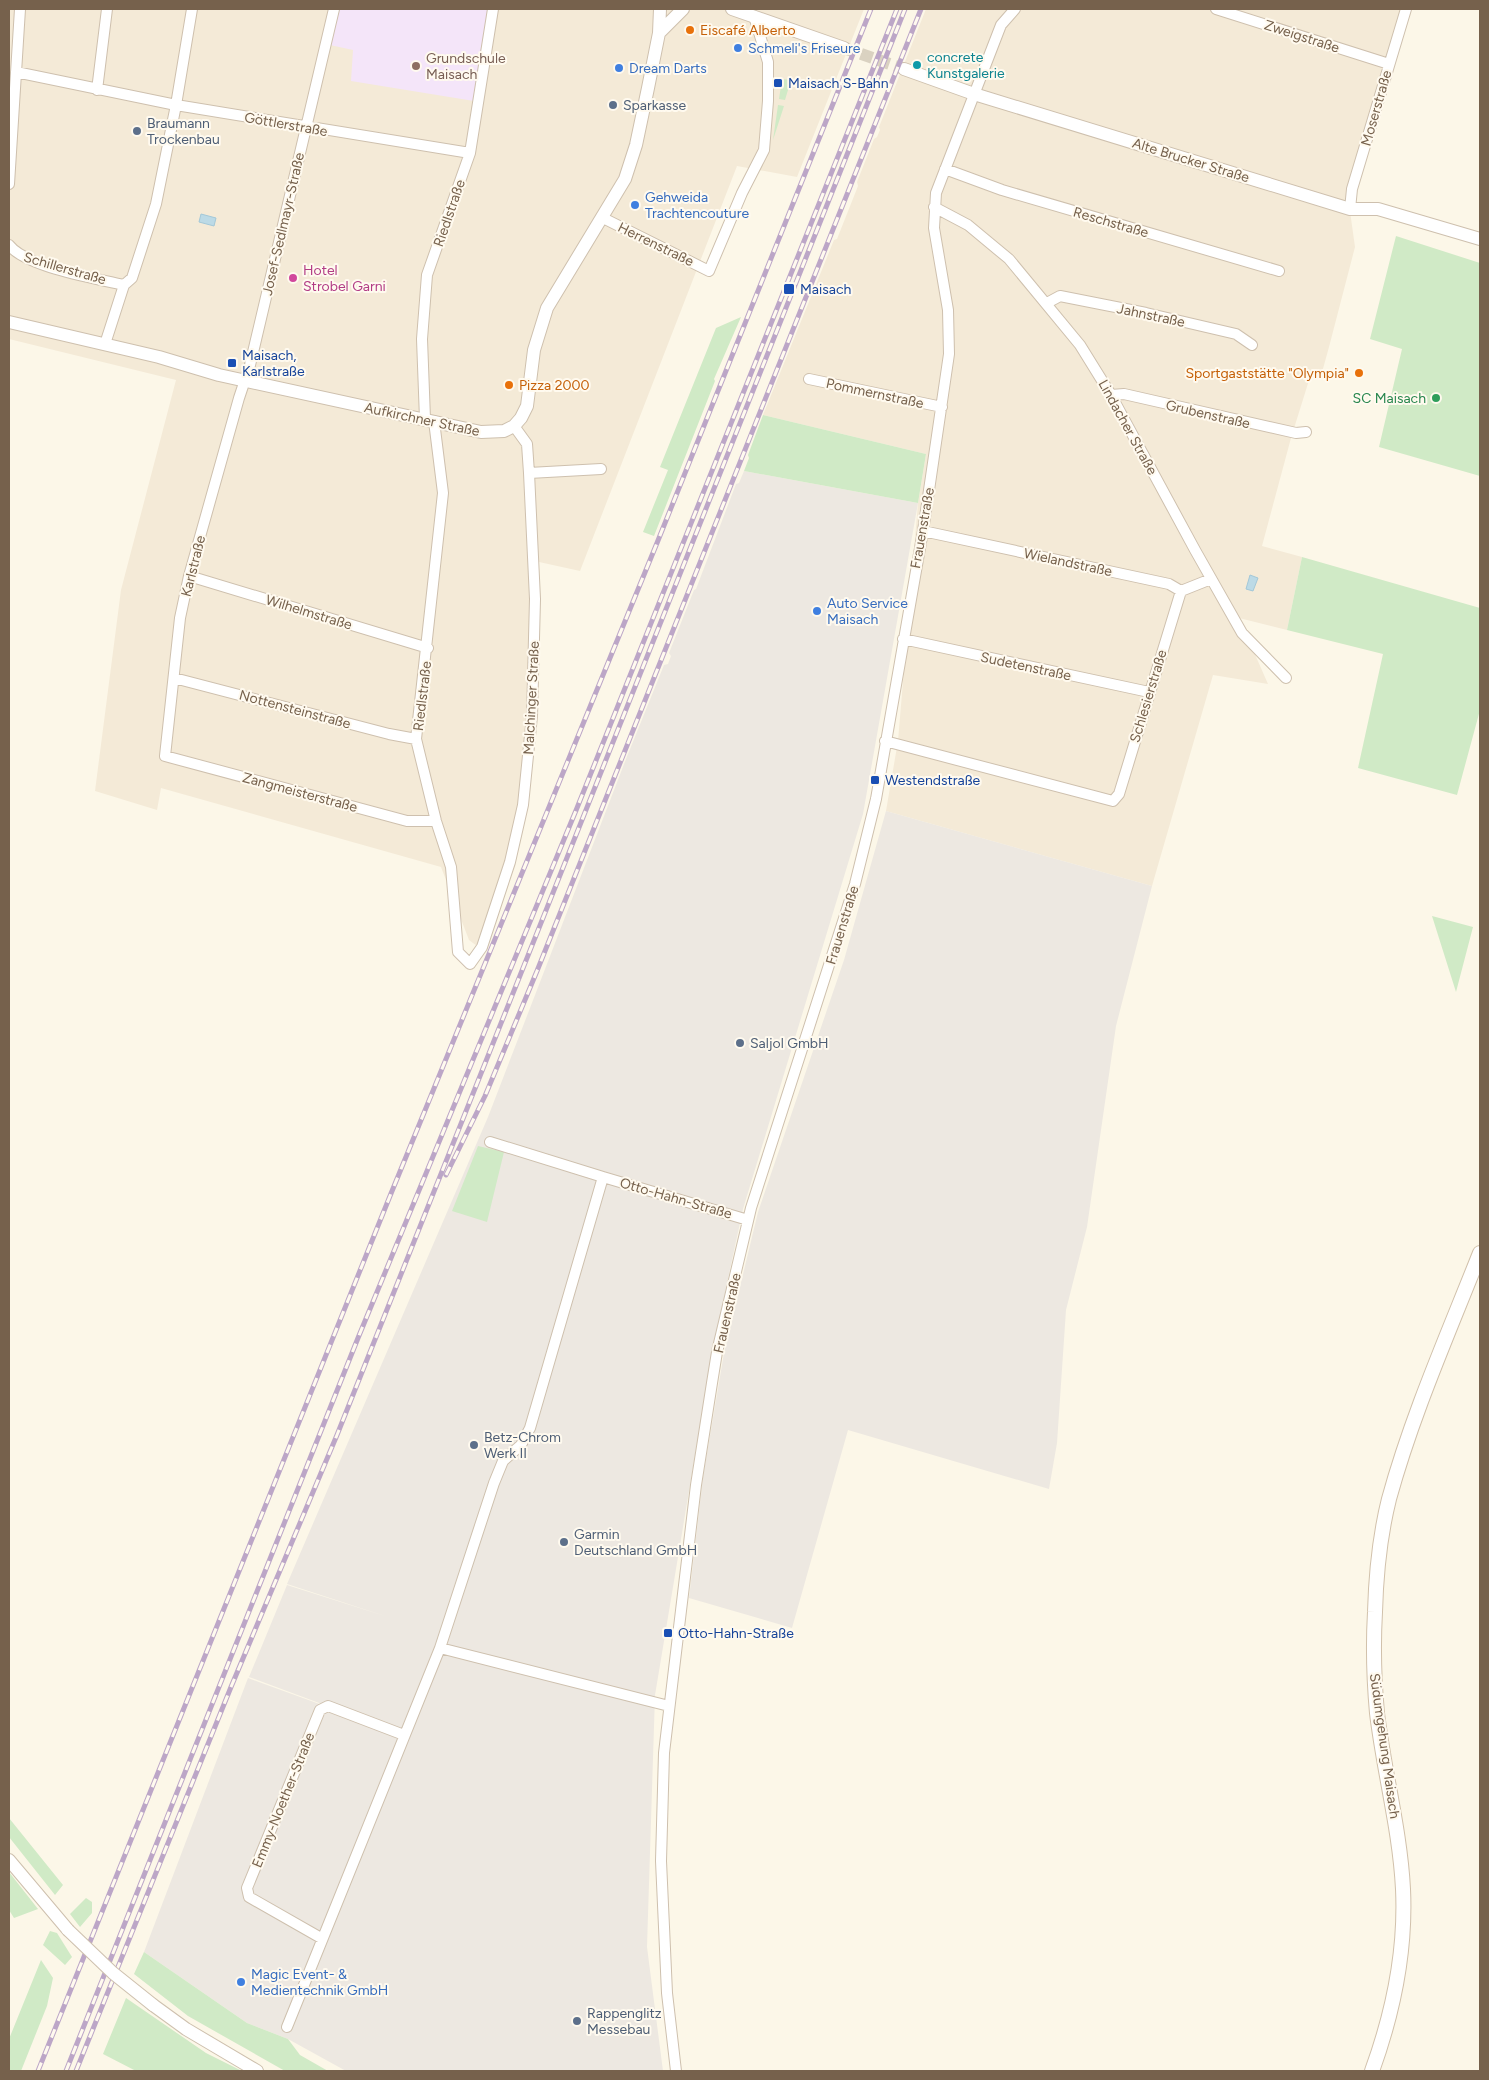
<svg xmlns="http://www.w3.org/2000/svg" width="1489" height="2080" font-family="Figtree,sans-serif">
<style>
.residential{fill:#f4ead7}
.industrial{fill:#ede8e1}
.education{fill:#f4e5f9}
.green{fill:#d0eac6}
.water{fill:#bcdae6;stroke:#a3c8d8}
.lines{fill:none;stroke-linecap:round;stroke-linejoin:round}
.tertiary-tunnel{stroke:#dad2c1;stroke-width:12;stroke-dasharray:12 6;stroke-linecap:butt}
.minor-casing{stroke:#cec0ae;stroke-width:12}
.tertiary-casing{stroke:#cec0ae;stroke-width:14}
.secondary-casing{stroke:#d1c1ab;stroke-width:16}
.minor{stroke:#fff;stroke-width:10}
.tertiary{stroke:#fff;stroke-width:12}
.secondary{stroke:#fff;stroke-width:14}
.rail-casing{stroke:#bca6c7;stroke-width:5}
.rail{stroke:#fffaef;stroke-width:3;stroke-dasharray:9;stroke-linecap:butt}
.tertiary-bridge-casing{stroke:#cec0ae;stroke-width:14;stroke-linecap:butt}
.tertiary-bridge{stroke:#fff;stroke-width:12}
.food-dot{fill:#e8710a;stroke:#fffaef;stroke-width:2}
.shop-dot{fill:#3f7fe0;stroke:#fffaef;stroke-width:2}
.culture-dot{fill:#0f9aa8;stroke:#fffaef;stroke-width:2}
.education-dot{fill:#8d6e63;stroke:#fffaef;stroke-width:2}
.transit-dot{fill:#1a4fb4;stroke:#fffaef;stroke-width:2}
.service-dot{fill:#5c6f8a;stroke:#fffaef;stroke-width:2}
.hotel-dot{fill:#d1479c;stroke:#fffaef;stroke-width:2}
.leisure-dot{fill:#2e9e5b;stroke:#fffaef;stroke-width:2}
.labels{text-anchor:middle;stroke-width:4;stroke-linejoin:round;paint-order:stroke}
.food-label{font-size:14px;fill:#c56008;stroke:#fffaef;text-anchor:start}
.street-label{font-size:14px;fill:#76614c;stroke:#fffaef}
.shop-label{font-size:14px;fill:#366cbe;stroke:#fffaef;text-anchor:start}
.culture-label{font-size:14px;fill:#0d838f;stroke:#fffaef;text-anchor:start}
.education-label{font-size:14px;fill:#785e54;stroke:#fffaef;text-anchor:start}
.transit-label{font-size:14px;fill:#164399;stroke:#fffaef;text-anchor:start}
.service-label{font-size:14px;fill:#4e5e75;stroke:#fffaef;text-anchor:start}
.hotel-label{font-size:14px;fill:#b23c85;stroke:#fffaef;text-anchor:start}
.leisure-label{font-size:14px;fill:#27864d;stroke:#fffaef;text-anchor:end}
</style>
<rect width="100%" height="100%" fill="#fcf7e8"/>
<path class="residential" d="M9 9H864L797 177 737 166 580 571 530 560 531 599 528 717 518 805 506 860 477 946 469 940 441 867 161 788 157 810 95 791 121 590 176 380 9 339Z
M926 9H1403L1348 197 1355 247 1329 347 1321 376 1310 377 1291 438 1262 546 1302 557 1287 630 1239 618 1268 684 1213 675 1152 886 886 811 898 741 918 503 926 454 763 415 834 240 837 239 858 186 857 182 874 139 877 137 880 130 879 127Z"/>
<path class="industrial" d="M744 471 918 503 863 814 743 1209 712 1353 655 1695 647 1947 663 2071H346L288 2039 247 2023 144 1952 248 1678 405 1735 249 1677 287 1585 388 1617 287 1584 488 1117 626 759 664 665 668 664 671 656 669 653 694 590 696 589 736 484 739 483Z
M886 811 1152 886 1116 1026 1087 1227 1066 1310 1057 1443 1049 1489 848 1430 792 1628 689 1598 703 1477 724 1353 758 1212 844 960Z"/>
<path class="education" d="M339 9H488L474 101 351 81 353 50 330 45Z"/>
<path class="green" d="M782 79 791 80 785 100 779 99Z
M778 105 784 106 773 140Z
M1396 236 1480 263V476L1379 447 1402 349 1370 339Z
M741 317 714 379 715 381 654 536 643 532 668 470 660 467 716 328Z
M763 415 926 454 918 503 744 471 749 458 748 455Z
M1302 557 1480 608V710L1457 795 1358 768 1383 654 1287 630Z
M1432 916 1473 927 1456 992Z
M478 1146 504 1152 487 1222 452 1211Z
M9 1818 63 1885 55 1895 9 1837Z
M9 1872 38 1909 14 1918 9 1910Z
M86 1898 92 1902V1913L80 1927 70 1914Z
M50 1931 57 1933 72 1957 65 1965 43 1945Z
M144 1952 247 2023 288 2039 300 2055 328 2071H285L188 2016 134 1974Z
M41 1960 53 1978 47 2006 21 2071H9V2039Z
M126 1998 206 2053 242 2071H136L103 2054Z"/>
<path class="water" d="M201 214 216 218 214 226 199 222Z
M1250 575 1258 578 1253 591 1246 589Z"/>
<g class="lines">
<path class="tertiary-tunnel" d="M844 48 904 69"/>
<defs>
<path id="minor" d="M334 9 250 365 239 398 189 576 180 618 165 756 407 821H436
M1216 9 1389 64
M16 72 176 105 470 153
M97 90 107 9
M945 169 1002 190 1279 271
M9 184 20 9
M934 207 968 225 1009 259 1080 345 1111 395 1195 550 1242 633 1286 678
M1350 209 1352 189 1406 9
M603 218 709 271 742 193 764 150 768 101V62L754 16
M9 245C26 267 95 278 124 285
M1047 303 1060 296 1146 313 1236 334 1252 345
M105 344 124 285 132 278 156 204 176 105 192 9
M809 379 942 407
M1111 395 1124 394 1296 433 1306 432
M425 419 422 339 427 275 470 153 493 9
M434 421 443 493 416 739 436 821 451 867 458 952 470 964 482 947 510 862 523 805 532 716 535 599 529 473 527 444 514 426
M529 473 601 469
M923 531 1169 584 1181 591 1211 579
M189 576 428 648
M903 639 1149 692
M174 678 389 734 416 739
M885 741 1113 801 1119 794 1181 591
M490 1142 603 1177
M669 1706 440 1648 494 1483 503 1461 521 1445 530 1428 603 1177 748 1220
M321 1938 249 1897 247 1888 320 1710 328 1706 404 1735
M287 2027 440 1648
M676 2071 667 1993 661 1861 664 1753 696 1485 712 1383 717 1352 751 1208 855 884 876 799 923 531 949 354 948 310 934 228 936 193 1001 25 1015 9"/>
<path id="tertiary" d="M732 9 844 48
M659 33 683 9
M904 69 974 94 1350 209H1378L1480 239
M9 322 159 357 219 375 481 432 504 431 514 426 521 418 527 406 534 350 547 308 625 179 636 145 648 88 659 33 660 9
M9 1860 68 1930
M153 2005 186 2029 257 2071"/>
<path id="secondary" d="M1372 2071C1393 2013 1406 1951 1403 1889 1400 1830 1384 1772 1377 1713 1374 1680 1373 1646 1375 1612 1376 1575 1380 1535 1389 1499 1412 1415 1448 1334 1480 1253"/>
</defs>
<use href="#minor" class="minor-casing"/>
<use href="#tertiary" class="tertiary-casing"/>
<use href="#secondary" class="secondary-casing"/>
<use href="#minor" class="minor"/>
<use href="#tertiary" class="tertiary"/>
<use href="#secondary" class="secondary"/>
<defs>
<path id="rail" d="M446 1175 485 1096 537 971 921 9
M38 2071 390 1196 657 543 871 9
M66 2071 358 1338 577 808 897 9
M76 2071 231 1687 337 1435 905 9"/>
</defs>
<use href="#rail" class="rail-casing"/>
<use href="#rail" class="rail"/>
<defs>
<path id="tertiary-bridge" d="M68 1930 113 1973 153 2005"/>
</defs>
<use href="#tertiary-bridge" class="tertiary-bridge-casing"/>
<use href="#tertiary-bridge" class="tertiary-bridge"/>
</g>
<g class="food-dot">
<circle cx="690" cy="30" r="5"/>
<circle cx="1359" cy="373" r="5"/>
<circle cx="509" cy="385" r="5"/>
</g>
<g class="shop-dot">
<circle cx="738" cy="48" r="5"/>
<circle cx="619" cy="68" r="5"/>
<circle cx="635" cy="205" r="5"/>
<circle cx="817" cy="611" r="5"/>
<circle cx="241" cy="1982" r="5"/>
</g>
<circle class="culture-dot" cx="917" cy="65" r="5"/>
<circle class="education-dot" cx="416" cy="66" r="5"/>
<g class="transit-dot">
<rect x="773" y="78" width="10" height="10" rx="2.5"/>
<rect x="783" y="283" width="12" height="12" rx="2.5"/>
<rect x="227" y="358" width="10" height="10" rx="2.5"/>
<rect x="870" y="775" width="10" height="10" rx="2.5"/>
<rect x="663" y="1628" width="10" height="10" rx="2.5"/>
</g>
<g class="service-dot">
<circle cx="613" cy="105" r="5"/>
<circle cx="137" cy="131" r="5"/>
<circle cx="740" cy="1043" r="5"/>
<circle cx="474" cy="1445" r="5"/>
<circle cx="564" cy="1542" r="5"/>
<circle cx="577" cy="2021" r="5"/>
</g>
<circle class="hotel-dot" cx="293" cy="278" r="5"/>
<circle class="leisure-dot" cx="1436" cy="398" r="5"/>
<g class="labels">
<g class="food-label">
<text x="700" y="35">Eiscafé Alberto</text>
<text x="1349" y="378" text-anchor="end">Sportgaststätte "Olympia"</text>
<text x="519" y="390">Pizza 2000</text>
</g>
<g class="street-label">
<text transform="translate(1302 36) rotate(18)" y="5">Zweigstraße</text>
<text transform="translate(1376 108) rotate(-74)" y="5">Moserstraße</text>
<text transform="translate(286 124) rotate(10)" y="5">Göttlerstraße</text>
<text transform="translate(1191 160) rotate(17)" y="5">Alte Brucker Straße</text>
<text transform="translate(449 213) rotate(-71)" y="5">Riedlstraße</text>
<text transform="translate(1111 222) rotate(16)" y="5">Reschstraße</text>
<text transform="translate(283 224) rotate(-77)" y="5">Josef-Sedlmayr-Straße</text>
<text transform="translate(656 244) rotate(26)" y="5">Herrenstraße</text>
<text transform="translate(65 268) rotate(16)" y="5">Schillerstraße</text>
<text transform="translate(1151 315) rotate(12)" y="5">Jahnstraße</text>
<text transform="translate(875 393) rotate(12)" y="5">Pommernstraße</text>
<text transform="translate(1208 414) rotate(13)" y="5">Grubenstraße</text>
<text transform="translate(422 419) rotate(12)" y="5">Aufkirchner Straße</text>
<text transform="translate(1128 427) rotate(61)" y="5">Lindacher Straße</text>
<text transform="translate(922 528) rotate(-80)" y="5">Frauenstraße</text>
<text transform="translate(1068 562) rotate(12)" y="5">Wielandstraße</text>
<text transform="translate(193 566) rotate(-76)" y="5">Karlstraße</text>
<text transform="translate(309 612) rotate(17)" y="5">Wilhelmstraße</text>
<text transform="translate(1026 666) rotate(12)" y="5">Sudetenstraße</text>
<text transform="translate(422 696) rotate(-83)" y="5">Riedlstraße</text>
<text transform="translate(1148 696) rotate(-73)" y="5">Schlesierstraße</text>
<text transform="translate(531 698) rotate(-87)" y="5">Malchinger Straße</text>
<text transform="translate(295 709) rotate(15)" y="5">Nottensteinstraße</text>
<text transform="translate(300 792) rotate(15)" y="5">Zangmeisterstraße</text>
<text transform="translate(842 925) rotate(-73)" y="5">Frauenstraße</text>
<text transform="translate(676 1198) rotate(16)" y="5">Otto-Hahn-Straße</text>
<text transform="translate(727 1313) rotate(-77)" y="5">Frauenstraße</text>
<text transform="translate(1385 1746) rotate(82)" y="5">Südumgehung Maisach</text>
<text transform="translate(283 1800) rotate(-68)" y="5">Emmy-Noether-Straße</text>
</g>
<g class="shop-label">
<text x="748" y="53">Schmeli's Friseure</text>
<text x="629" y="73">Dream Darts</text>
<text x="645" y="202">Gehweida<tspan x="645" dy="16">Trachtencouture</tspan></text>
<text x="827" y="608">Auto Service<tspan x="827" dy="16">Maisach</tspan></text>
<text x="251" y="1979">Magic Event- &amp;<tspan x="251" dy="16">Medientechnik GmbH</tspan></text>
</g>
<g class="culture-label">
<text x="927" y="62">concrete<tspan x="927" dy="16">Kunstgalerie</tspan></text>
</g>
<g class="education-label">
<text x="426" y="63">Grundschule<tspan x="426" dy="16">Maisach</tspan></text>
</g>
<g class="transit-label">
<text x="788" y="88">Maisach S-Bahn</text>
<text x="800" y="294">Maisach</text>
<text x="242" y="360">Maisach,<tspan x="242" dy="16">Karlstraße</tspan></text>
<text x="885" y="785">Westendstraße</text>
<text x="678" y="1638">Otto-Hahn-Straße</text>
</g>
<g class="service-label">
<text x="623" y="110">Sparkasse</text>
<text x="147" y="128">Braumann<tspan x="147" dy="16">Trockenbau</tspan></text>
<text x="750" y="1048">Saljol GmbH</text>
<text x="484" y="1442">Betz-Chrom<tspan x="484" dy="16">Werk II</tspan></text>
<text x="574" y="1539">Garmin<tspan x="574" dy="16">Deutschland GmbH</tspan></text>
<text x="587" y="2018">Rappenglitz<tspan x="587" dy="16">Messebau</tspan></text>
</g>
<g class="hotel-label">
<text x="303" y="275">Hotel<tspan x="303" dy="16">Strobel Garni</tspan></text>
</g>
<g class="leisure-label">
<text x="1426" y="403">SC Maisach</text>
</g>
</g>
<rect width="1489" height="2080" fill="none" stroke="#76614c" stroke-width="20"/>
</svg>
